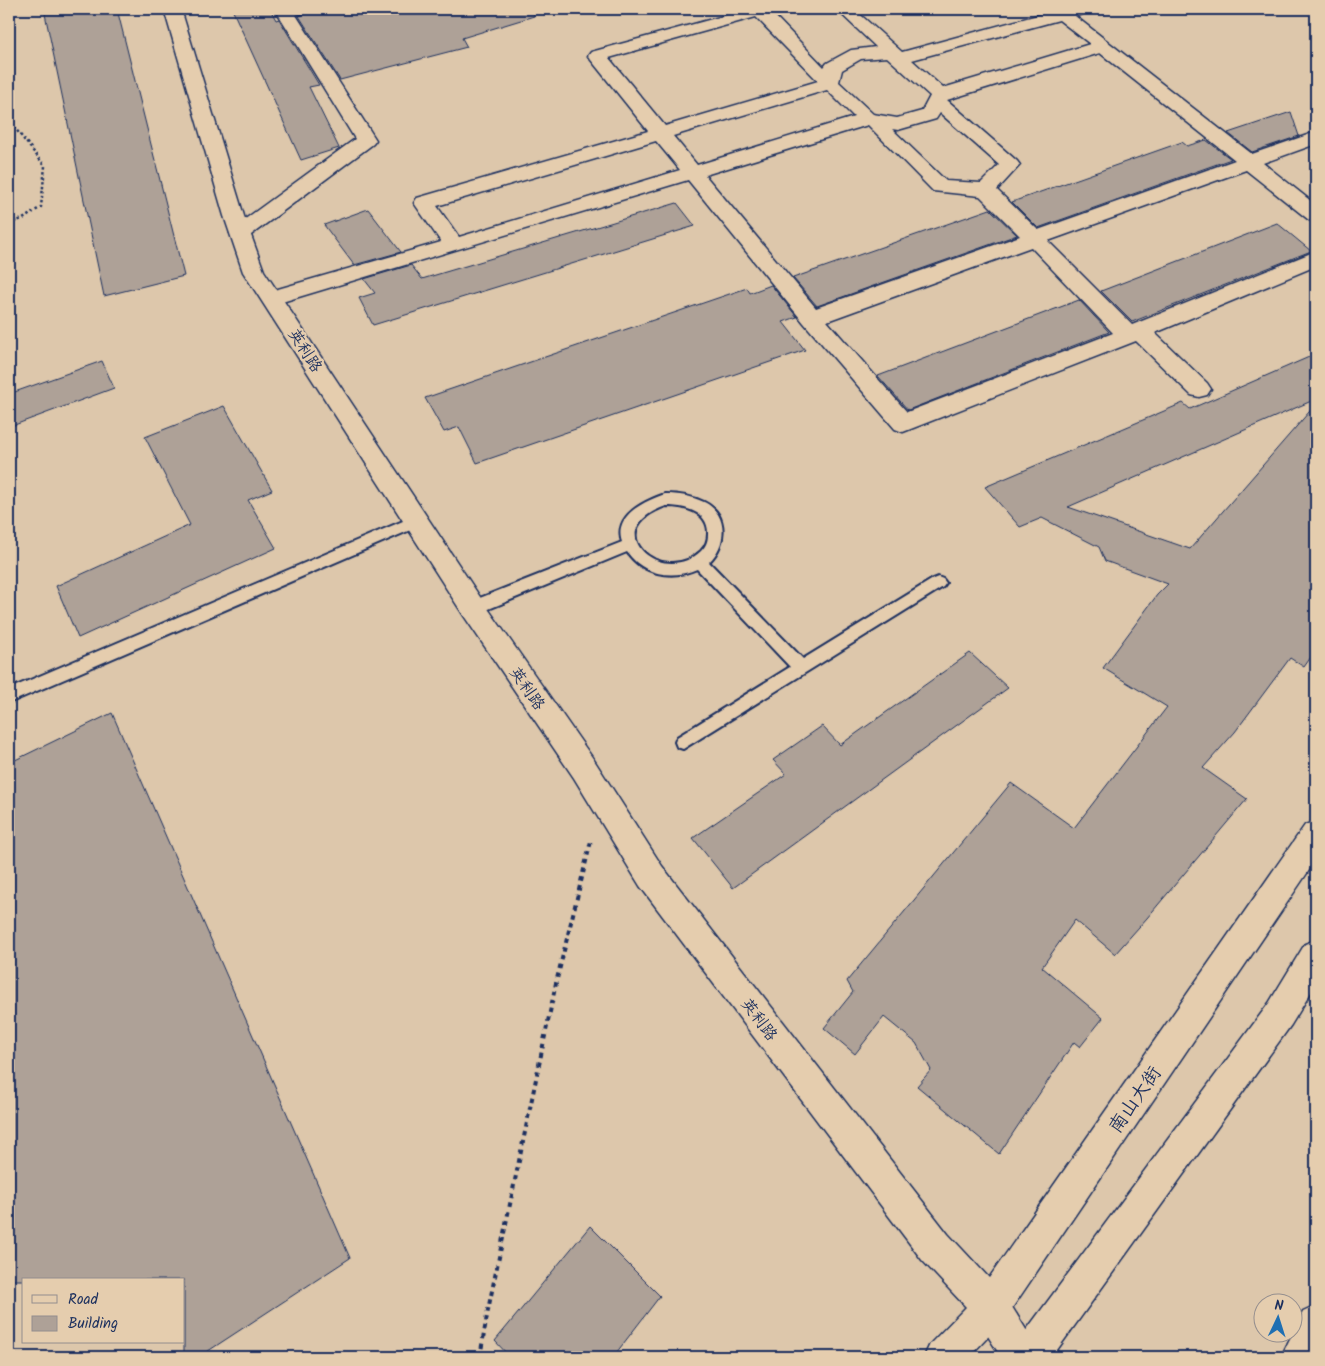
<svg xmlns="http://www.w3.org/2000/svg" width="1325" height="1366" font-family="Kalam,'LXGW WenKai TC',sans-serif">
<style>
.building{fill:#aea197;stroke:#1b2f5e}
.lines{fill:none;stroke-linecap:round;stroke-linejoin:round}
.service-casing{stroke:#1b2f5e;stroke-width:4}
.minor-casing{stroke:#1b2f5e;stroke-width:3}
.tertiary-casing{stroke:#1b2f5e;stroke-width:3}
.path-far1{stroke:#1b2f5e;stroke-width:2.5;stroke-dasharray:2.5 2.5;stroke-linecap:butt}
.path{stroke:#1b2f5e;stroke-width:4;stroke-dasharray:4.5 4.5;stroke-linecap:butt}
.service{fill:#e5cdae;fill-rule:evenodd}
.minor{fill:#e5cdae;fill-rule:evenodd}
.tertiary{fill:#e5cdae;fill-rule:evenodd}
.labels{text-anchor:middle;stroke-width:4.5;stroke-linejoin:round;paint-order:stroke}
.street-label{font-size:16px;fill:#1b2f5e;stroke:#e5cdae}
.near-street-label{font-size:19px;fill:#1b2f5e;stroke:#e5cdae}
</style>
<rect width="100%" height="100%" fill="#ddc7ab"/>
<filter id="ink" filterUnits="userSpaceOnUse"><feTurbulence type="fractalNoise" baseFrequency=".02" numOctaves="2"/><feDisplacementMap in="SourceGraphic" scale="10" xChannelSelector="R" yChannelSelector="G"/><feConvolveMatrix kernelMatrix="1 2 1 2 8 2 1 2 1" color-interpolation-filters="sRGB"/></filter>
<g filter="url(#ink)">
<path class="building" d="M44 9H117L184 276 104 296Z
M232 9H270L276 20 279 19 319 85 309 87 339 148 301 160Z
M321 9H533L534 16 462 38 467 47 340 80 299 16Z
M1291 112 1299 136 1252 152 1228 133Z
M1206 140 1231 159 1038 228 1012 202 1182 142 1187 146Z
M677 203 695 226 373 325 359 298 375 293 364 279 411 265 422 279Z
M368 209 401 252 354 265 324 225Z
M990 209 1017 235 817 306 793 278Z
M1277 223 1311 251 1132 322 1101 291Z
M771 285 797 317 783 322 805 350 477 463 459 427 444 432 425 398 747 288 750 293Z
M1079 300 1109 332 908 410 878 376Z
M1316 354V399L1068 507 1190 549 1316 404V650L1304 667 1290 658 1235 732 1203 768 1247 799 1147 918 1115 954 1075 920 1042 967 1103 1018 1080 1047 1074 1042 999 1154 917 1086 931 1070 916 1043 884 1017 855 1054 824 1028 853 992 847 981 1011 783 1074 828 1167 707 1103 668 1157 595 1168 584 1105 561 1099 547 1042 518 1020 527 985 487 1183 403 1190 409Z
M102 361 114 388 9 427V394Z
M224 406 272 490 248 500 276 548 78 638 56 586 190 525 145 437Z
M970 653 1008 688 733 888 693 838 786 774 773 760 822 726 840 745Z
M112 713 350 1258 199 1357H184V1280H9V763Z
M590 1226 660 1296 613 1357H510L495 1341Z"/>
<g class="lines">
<defs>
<path id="service" d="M665 494C679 494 691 496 704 502 729 514 727 545 709 562L803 659 933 579 938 577 943 579 946 583 943 587 683 749 677 747 675 742 677 737 790 667 697 569C672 580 643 575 627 552L479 613 473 614 467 613 465 608 467 603 622 542C613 515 645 501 665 494ZM666 506C684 506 709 511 708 534 708 541 706 546 701 551 662 588 597 530 666 506Z
M417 515 422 517 424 521 422 525 9 703V689Z"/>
<path id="minor" d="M280 9H305L303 13 296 15 376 140 373 144 247 238 240 240 233 238 230 233 233 228 355 139 277 12Z
M749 9H772L771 12 824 67 827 63 851 50 876 47 836 9H854L902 52 1049 12 1048 9H1084L1082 14 1075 16 1252 154 1316 132V144L1263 163 1316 205V221L1309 220 1246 170 1048 241 1132 325 1316 251V266L1155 333 1207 383 1211 389 1207 395 1199 397 1191 395 1136 341 903 432 895 429 804 323 688 180 272 305 264 303 261 298 264 293 441 242 414 203 417 198 648 131 591 60 588 56 591 52ZM756 17 818 81 665 126 609 58ZM1059 20 1090 44 943 88 912 60ZM1100 53 1235 160 1038 230 997 190 1020 165 1017 161 947 100ZM887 57 930 96 922 111 897 118 873 114 839 82 842 70 861 59ZM827 90 854 117 697 165 673 136ZM940 113 999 165 981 183 946 181 892 129 898 130 936 119ZM868 125 933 191 980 196 1020 236 816 308 705 175ZM656 141 680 170 459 237 437 206ZM1031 247 1113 333 907 412 827 321Z
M991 1289 1004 1294 1035 1344 1041 1357H1001L978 1320 973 1307 978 1294Z
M1316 1306V1357H1281L1303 1312Z"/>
<path id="tertiary" d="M164 9H181L244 216 264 271 482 600 594 760 662 866 948 1234 989 1278 1305 825 1316 821V860L1004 1320 969 1357H924L930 1344 966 1307 922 1260 640 886 574 778 464 616 243 272 224 216Z
M1316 940V984L1291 1025 1052 1357H1010L1016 1344 1269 1003 1305 944Z"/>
</defs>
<use href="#service" class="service-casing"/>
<use href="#minor" class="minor-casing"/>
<use href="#tertiary" class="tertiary-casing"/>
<path class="path-far1" d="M9 128 14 127 45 166 41 207 23 219 9 223"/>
<path class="path" d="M480 1357 488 1310 556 983 591 841"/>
<use href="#service" class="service"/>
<use href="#minor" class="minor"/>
<use href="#tertiary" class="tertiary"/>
</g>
</g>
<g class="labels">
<g class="street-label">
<text transform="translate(306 350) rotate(57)" y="6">英利路</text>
<text transform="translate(528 688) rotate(55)" y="6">英利路</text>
<text transform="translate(760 1019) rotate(53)" y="6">英利路</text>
</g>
<g class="near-street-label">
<text transform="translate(1134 1099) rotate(-55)" y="7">南山大街</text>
</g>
</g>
<rect width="1325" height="1366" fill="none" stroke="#e5cdae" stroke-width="30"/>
<rect x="15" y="15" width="1295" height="1336" fill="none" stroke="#1b2f5e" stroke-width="2" filter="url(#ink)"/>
<rect x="22" y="1278" width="162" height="65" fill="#e5cdae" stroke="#948e8e"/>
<rect x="32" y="1295" width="25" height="8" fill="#e5cdae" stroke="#948e8e"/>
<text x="68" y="1304" font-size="15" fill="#1b2f5e">Road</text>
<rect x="32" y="1316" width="25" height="15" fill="#aea197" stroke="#948e8e"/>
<text x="68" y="1328" font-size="15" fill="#1b2f5e">Building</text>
<g transform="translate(1278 1318) rotate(4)"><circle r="24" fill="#e5cdae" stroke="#948e8e"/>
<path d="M0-4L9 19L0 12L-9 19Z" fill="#1f6fb2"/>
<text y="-8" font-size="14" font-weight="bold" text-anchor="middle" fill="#1b2f5e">N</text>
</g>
</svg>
